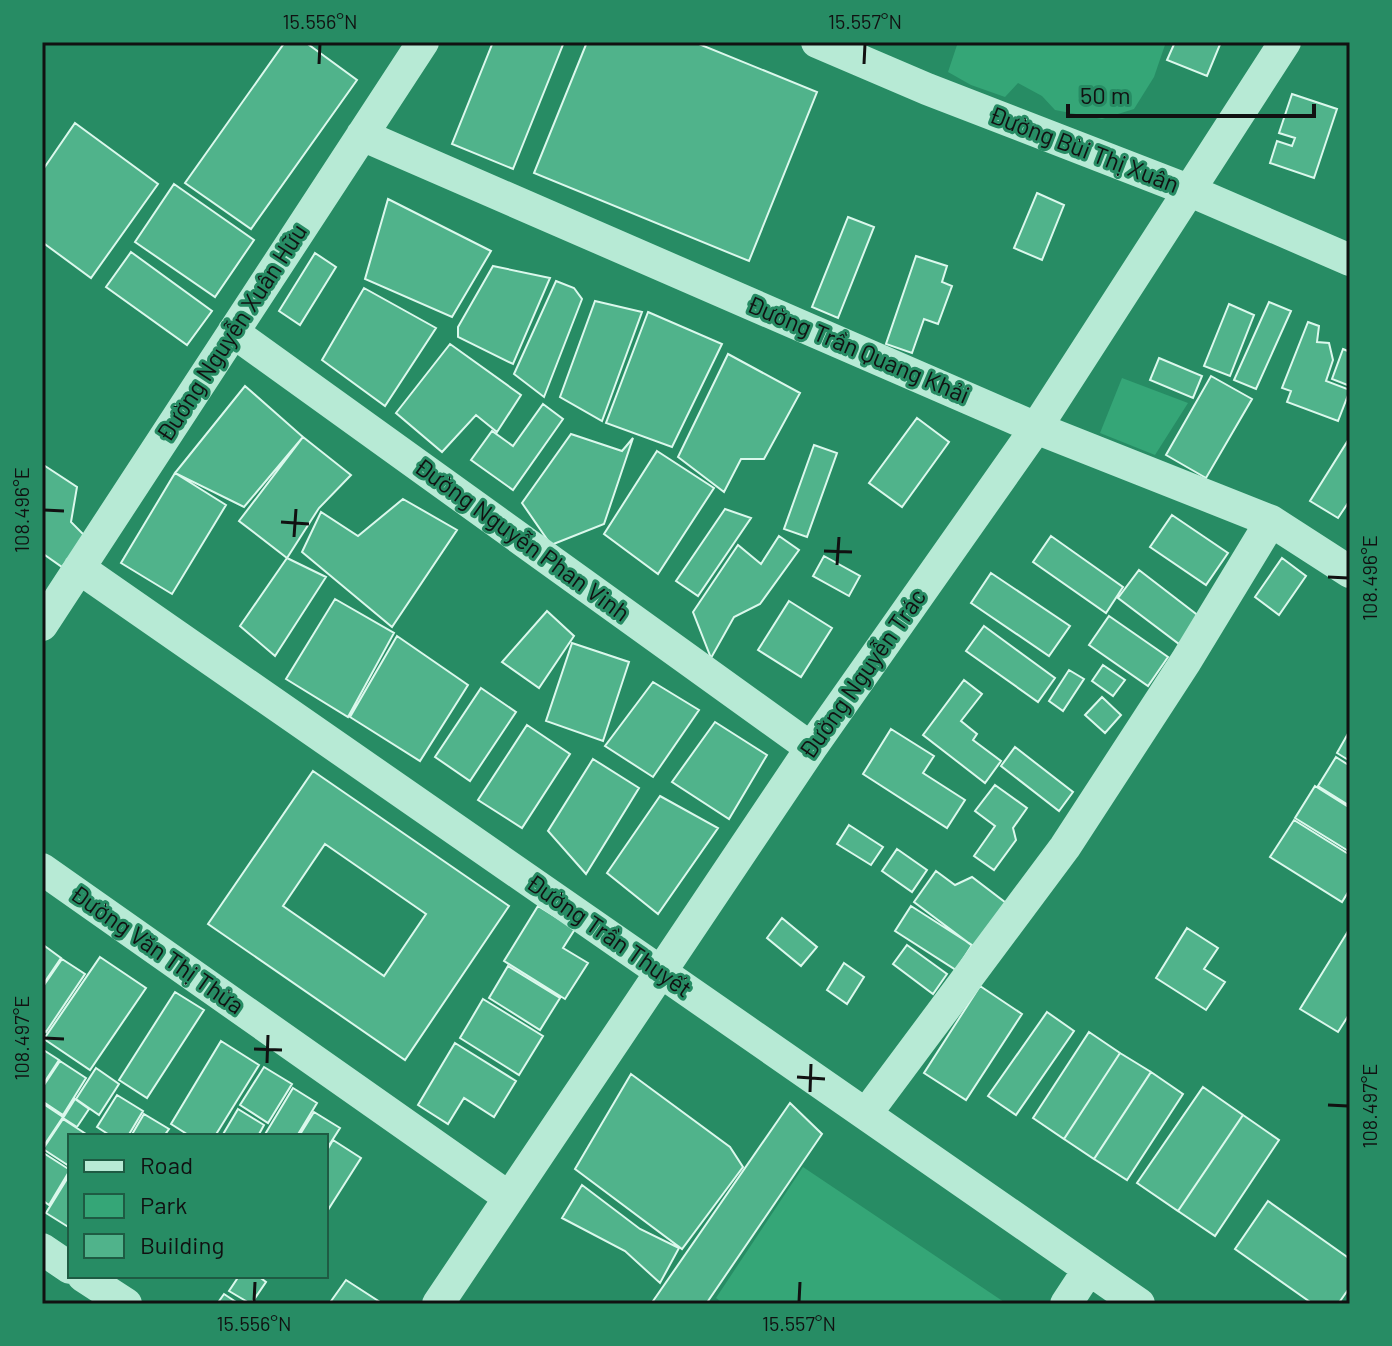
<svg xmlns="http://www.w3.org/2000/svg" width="1392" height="1346" font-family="Barlow,sans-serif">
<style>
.green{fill:#35a677}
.building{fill:#50b38b;stroke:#dbf8ec;stroke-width:2;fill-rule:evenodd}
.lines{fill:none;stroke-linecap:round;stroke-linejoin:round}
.minor{stroke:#b7ead5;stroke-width:32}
.ticks{fill:none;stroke:#111;stroke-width:3}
.labels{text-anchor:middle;stroke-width:6;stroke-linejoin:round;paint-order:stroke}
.street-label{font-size:24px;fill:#111;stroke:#278c64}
.neatline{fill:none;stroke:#111;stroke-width:3}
.ticks-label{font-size:20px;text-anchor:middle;fill:#111}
</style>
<rect width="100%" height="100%" fill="#278c64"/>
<path class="green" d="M958 42H1166L1154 77 1134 109 1102 119 1055 110 1042 96 1018 83 1005 97 971 85 948 72Z
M1122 378 1188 403 1155 455 1100 433Z
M803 1167 1007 1304H724L716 1298Z"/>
<path class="building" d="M285 42H305L357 80 251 229 185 183Z
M493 42H564L513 169 452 144Z
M587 42H694L817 92 749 261 534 173Z
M1175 42H1221L1207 76 1167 60Z
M1292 94 1337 109 1314 178 1270 163 1277 141 1292 146 1295 138 1279 133Z
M75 123 158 184 91 278 42 242V171Z
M174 184 254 240 215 297 135 242Z
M1037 193 1064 205 1042 260 1014 248Z
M388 199 491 251 452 317 365 279Z
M848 217 874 227 838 318 812 307Z
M131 252 212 311 187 345 106 287Z
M315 253 336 267 300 325 279 311Z
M916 256 947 266 942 282 952 286 938 324 924 319 912 353 886 344Z
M493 266 550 278 513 364 458 337V327Z
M556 281 574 288 582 299 544 397 514 374Z
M364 288 436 328 385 406 322 360Z
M595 301 642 312 602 421 560 397Z
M1269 302 1291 311 1256 389 1234 380Z
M1229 304 1254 315 1230 376 1204 366Z
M648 312 722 344 672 447 606 423Z
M1308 322 1319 326 1317 342 1329 343 1333 360 1326 381 1350 390 1338 421 1287 402 1291 391 1282 388Z
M450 344 521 395 497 432 476 415 442 452 396 413Z
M1343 349 1350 352V386L1332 379Z
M728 354 800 393 764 459H741L724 492 678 457Z
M1159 358 1202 376 1193 398 1150 380Z
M1211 376 1252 399 1206 478 1166 455Z
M245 386 303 437 244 507 175 473Z
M543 404 563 419 513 490 471 460 492 431 513 446Z
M917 418 949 442 902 507 869 483Z
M571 434 622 451 633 438 604 524 551 545 522 503Z
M303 437 351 475 319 508 287 558 239 521Z
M1347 442 1350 444V500L1338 518 1310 501Z
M814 445 837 453 807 537 784 529Z
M657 451 714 488 658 574 604 534Z
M42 464 77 487 71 522 85 536 62 567 42 553Z
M175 473 226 505 172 594 121 563Z
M403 499 457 530 392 627 302 552 321 512 358 536Z
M725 509 751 518 698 596 676 581Z
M1172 515 1228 553 1206 585 1150 547Z
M779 536 799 550 760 604 734 617 711 658 693 612 738 545 761 564Z
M1051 536 1123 587 1106 613 1033 562Z
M824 556 860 576 849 596 813 576Z
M287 558 326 577 275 656 240 626Z
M1282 558 1306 576 1279 615 1255 597Z
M1139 570 1200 617 1179 644 1118 598Z
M991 573 1070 626 1049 656 971 603Z
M335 599 394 633 348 717 286 679Z
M789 601 832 628 801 677 758 650Z
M547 611 574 636 539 688 502 662Z
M1109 616 1168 657 1148 686 1089 645Z
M984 626 1055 678 1038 702 966 651Z
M397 636 468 685 420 761 350 717Z
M572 643 629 662 603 741 546 721Z
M1103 665 1125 680 1113 696 1092 681Z
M1069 670 1084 679 1063 711 1049 701Z
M964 680 982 694 961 721 977 734 973 740 1001 761 985 783 923 735Z
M653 682 699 710 653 777 605 746Z
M481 688 516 712 470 781 435 757Z
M1102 697 1121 715 1105 733 1085 715Z
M715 722 767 755 729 819 672 782Z
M527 725 570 754 522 828 478 800Z
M891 729 934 756 923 773 965 800 947 828 863 774Z
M1350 730V761L1337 753Z
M1015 747 1073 792 1059 811 1001 766Z
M1336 757 1350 766V806L1318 786Z
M593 759 639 788 586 874 548 831Z
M313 771 509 906 405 1060 208 924ZM325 844 426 914 384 976 283 906Z
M995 785 1027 808 1013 828 1016 840 994 870 974 856 995 826 975 811Z
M1315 786 1350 808V852L1295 818Z
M660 796 718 828 658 914 607 873Z
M1294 820 1350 855V889L1342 902 1270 857Z
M849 825 883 847 871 865 837 844Z
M897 849 927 870 912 892 882 871Z
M936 871 955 885 972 877 1010 906 978 950 914 902Z
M538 906 575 929 563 948 588 963 565 999 504 961Z
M911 906 972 945 956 970 895 931Z
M782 918 817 947 801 966 767 938Z
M1187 928 1218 948 1204 969 1225 982 1206 1010 1156 978Z
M1350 928V1013L1338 1032 1300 1009Z
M42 944 61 958 42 986Z
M907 945 947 974 933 994 893 964Z
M100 957 146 988 90 1070 44 1039Z
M62 959 85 974 46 1032 42 1029V988Z
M844 963 864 977 847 1004 827 990Z
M508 966 560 998 540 1030 489 998Z
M980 986 1022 1014 966 1100 924 1073Z
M175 992 204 1010 147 1098 119 1080Z
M483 999 543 1036 519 1075 460 1038Z
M1047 1012 1074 1031 1016 1115 988 1096Z
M1089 1032 1120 1053 1064 1139 1033 1118Z
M221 1041 259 1065 215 1136H190L171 1124Z
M455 1043 516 1081 494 1117 464 1098 448 1124 418 1105Z
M42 1049 59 1060 42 1086Z
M1120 1053 1151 1072 1094 1159 1064 1139Z
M60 1061 86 1078 63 1115 42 1101V1088Z
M264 1067 292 1084 268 1123 240 1105Z
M96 1068 119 1084 99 1115 76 1099Z
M1151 1072 1183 1094 1127 1180 1094 1159Z
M631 1074 730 1147 743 1167 682 1249 575 1169Z
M1203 1087 1243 1115 1178 1211 1137 1183Z
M293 1088 317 1103 297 1136H264Z
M117 1095 143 1111 128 1136H111L97 1127Z
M75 1099 89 1109 77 1127 63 1118Z
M42 1103 63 1117 43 1147H42Z
M790 1103 822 1134 706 1304H651Z
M238 1109 264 1125 258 1136H222Z
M314 1112 340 1128 326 1150V1136H299Z
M144 1114 169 1129 164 1136H131Z
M1243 1115 1279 1140 1215 1236 1178 1211Z
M63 1119 89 1136H70L69 1166 43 1149Z
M333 1140 361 1158 326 1213V1152Z
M42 1152 70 1170 49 1205 42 1200Z
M70 1174V1228L46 1213Z
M582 1185 640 1229 679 1248 660 1283 625 1251 562 1218Z
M1268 1201 1350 1259V1287L1338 1304H1313L1235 1249Z
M239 1276H258L266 1282 251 1304 229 1291Z
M346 1280 383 1304H329Z
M224 1294 239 1304H217Z"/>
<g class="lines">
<path class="minor" d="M817 42 927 89 1188 190 1350 260
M362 135 1036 428 1271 521 1350 572
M233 332 811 748
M79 568 1139 1304
M42 625 423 42
M42 869 507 1196
M866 1114 1065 847 1186 661 1271 521
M42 1249 70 1268
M83 1276 126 1304
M438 1304 811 748 1036 428 1285 42
M1066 1304 1089 1269"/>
</g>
<path class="ticks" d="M319 64 320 44M864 64 865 44M44 510 64 511M281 522 309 524M294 537 296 509M824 551 852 552M837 565 839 537M1328 577 1348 578M44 1038 64 1039M254 1049 282 1050M267 1063 268 1035M797 1077 825 1079M810 1092 811 1064M1328 1105 1348 1106M254 1302 255 1282M799 1302 800 1282"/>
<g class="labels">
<g class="street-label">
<text transform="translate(1084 150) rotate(21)" y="8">Đường Bùi Thị Xuân</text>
<text transform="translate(232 333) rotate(-57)" y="8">Đường Nguyễn Xuân Hữu</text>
<text transform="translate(858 350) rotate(23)" y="8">Đường Trần Quang Khải</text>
<text transform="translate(522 540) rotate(36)" y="8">Đường Nguyễn Phan Vinh</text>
<text transform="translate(863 674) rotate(-55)" y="8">Đường Nguyễn Trác</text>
<text transform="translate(609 936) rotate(35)" y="8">Đường Trần Thuyết</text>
<text transform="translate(157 950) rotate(35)" y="8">Đường Văn Thị Thừa</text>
</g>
</g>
<rect width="1392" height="1346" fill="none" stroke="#278c64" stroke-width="88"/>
<rect x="68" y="1134" width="260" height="144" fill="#278c64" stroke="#1e5b43" stroke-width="2"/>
<rect x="84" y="1160" width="40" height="12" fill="#b7ead5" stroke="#1e5b43" stroke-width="2"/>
<text x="140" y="1174" font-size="24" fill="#111111">Road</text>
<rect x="84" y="1194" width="40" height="24" fill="#35a677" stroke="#1e5b43" stroke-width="2"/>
<text x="140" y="1214" font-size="24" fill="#111111">Park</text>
<rect x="84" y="1234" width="40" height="24" fill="#50b38b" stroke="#1e5b43" stroke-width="2"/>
<text x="140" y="1254" font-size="24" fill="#111111">Building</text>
<path d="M1068 104v12h246v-12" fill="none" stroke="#111111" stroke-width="4"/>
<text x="1080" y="104" font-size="24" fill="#111111" stroke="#278c64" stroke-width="6" paint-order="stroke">50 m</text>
<rect x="44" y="44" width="1304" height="1258" class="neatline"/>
<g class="ticks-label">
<text x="320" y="29">15.556°N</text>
<text x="865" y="29">15.557°N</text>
<text transform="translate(22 510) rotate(-90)" y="7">108.496°E</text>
<text transform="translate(1370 578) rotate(-90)" y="7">108.496°E</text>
<text transform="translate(22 1038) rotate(-90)" y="7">108.497°E</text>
<text transform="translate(1370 1106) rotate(-90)" y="7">108.497°E</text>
<text x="254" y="1331">15.556°N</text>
<text x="799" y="1331">15.557°N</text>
</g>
</svg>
